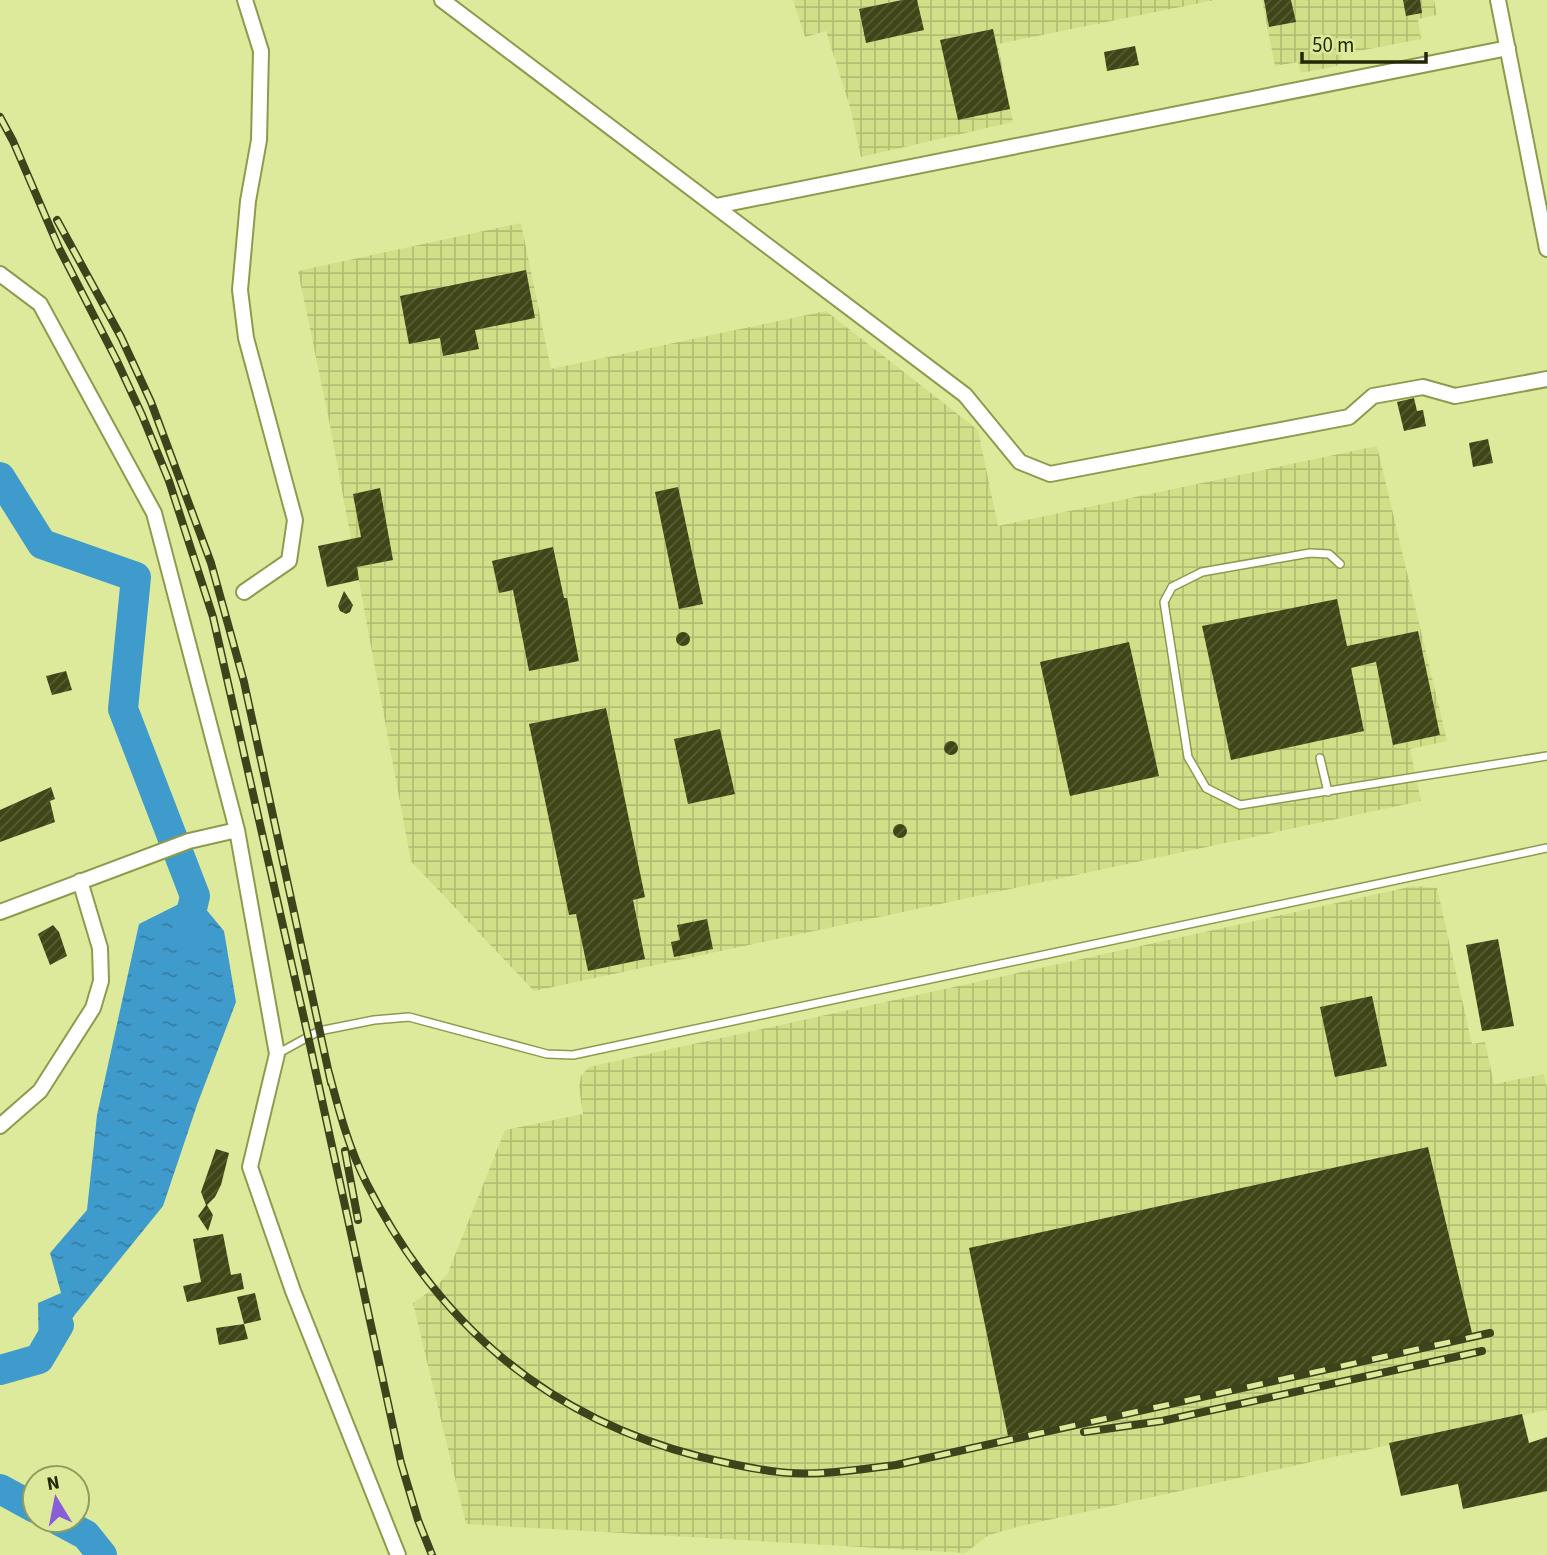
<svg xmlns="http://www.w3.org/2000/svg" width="1547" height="1555" font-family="'Source Sans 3',sans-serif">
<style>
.industrial{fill:url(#industrial-grid)}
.water{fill:url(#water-ripples)}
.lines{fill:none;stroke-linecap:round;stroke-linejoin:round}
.river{stroke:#409bcd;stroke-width:30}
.building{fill:url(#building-hatch)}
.service-casing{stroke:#8e9a4d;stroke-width:10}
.minor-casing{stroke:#8e9a4d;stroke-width:18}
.service{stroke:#fff;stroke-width:7}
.minor{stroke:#fff;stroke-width:14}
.rail-casing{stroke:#3d431b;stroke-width:8}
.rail{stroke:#ddea9b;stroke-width:5;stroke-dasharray:16;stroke-linecap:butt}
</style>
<defs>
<pattern id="industrial-grid" width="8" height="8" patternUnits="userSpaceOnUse" patternTransform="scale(1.75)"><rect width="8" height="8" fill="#d1df89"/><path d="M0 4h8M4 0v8" fill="none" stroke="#b3bf75"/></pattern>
<pattern id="water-ripples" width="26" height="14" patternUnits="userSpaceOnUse" patternTransform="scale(1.75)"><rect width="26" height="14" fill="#409bcd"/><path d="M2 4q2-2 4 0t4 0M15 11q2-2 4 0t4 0" fill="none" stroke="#357ea4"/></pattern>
<pattern id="building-hatch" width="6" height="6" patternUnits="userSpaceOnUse" patternTransform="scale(1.75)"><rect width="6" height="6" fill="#3f4516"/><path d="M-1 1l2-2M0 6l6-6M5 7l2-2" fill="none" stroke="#585d36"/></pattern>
</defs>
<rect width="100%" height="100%" fill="#ddea9b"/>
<path class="industrial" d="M793 0H1215L998 44 1013 122 861 157 850 107 826 31 805 37Z
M1262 0H1434L1437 15 1418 19 1421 39 1343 54 1337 66 1301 73 1298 62 1275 66Z
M521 223 551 369 826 311 978 430 998 526 1377 446 1447 741 1410 749 1421 801 534 991 411 861 328 415 298 271Z
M1414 886 1437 888 1472 1044 1485 1042 1494 1084 1544 1074 1547 1088V1410L1021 1526 989 1535 965 1553 466 1524 413 1303 433 1289 447 1275 505 1130 583 1114 579 1087 581 1076 589 1067Z"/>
<path class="water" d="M195 896 224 931 236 1002 197 1105 163 1206 39 1359 38 1303 61 1293 50 1253 87 1210 97 1115 139 924Z"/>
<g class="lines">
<path class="river" d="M0 477 42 544 136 577 123 709 195 896 186 935
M0 1370 39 1359 59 1325
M0 1489 35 1508
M58 1520 86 1535 102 1555"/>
</g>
<path class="building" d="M902 0H917L924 30 866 43 859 9Z
M1264 0H1291L1296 22 1269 27Z
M1403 0H1420L1422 13 1406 16Z
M993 29 1010 109 958 120 940 40Z
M1135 46 1139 65 1107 71 1104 52Z
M526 270 535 318 475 330 479 349 443 356 440 338 409 344 400 296Z
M1414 398 1417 411 1423 410 1426 426 1404 431 1397 402Z
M1488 439 1493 463 1473 467 1469 443Z
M678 487 703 604 679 609 655 492Z
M380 488 393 560 357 567 359 580 327 587 318 546 361 537 353 494Z
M553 547 564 598H567L579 661 529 671 513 590 499 593 492 561Z
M344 591 353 605 350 612 346 614 340 611 338 606Z
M1337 599 1347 646 1418 631 1440 735 1393 745 1376 662 1351 668 1364 731 1231 760 1202 626Z
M676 639a7 7 0 1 1 14 0a7 7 0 1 1-14 0Z
M1129 642 1159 776 1070 796 1040 662Z
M66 671 72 690 52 695 46 676Z
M606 708 645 897 633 900 645 959 588 971 576 914 569 915 529 724Z
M720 729 735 794 688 804 674 739Z
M944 748a7 7 0 1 1 14 0a7 7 0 1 1-14 0Z
M51 787 55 799 50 801 55 822 0 842V810Z
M893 831a7 7 0 1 1 14 0a7 7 0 1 1-14 0Z
M707 919 713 949 674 957 671 942 680 940 677 925Z
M53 925 59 932 67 956 50 965 38 934Z
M1498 939 1514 1026 1482 1031 1466 945Z
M1372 996 1387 1066 1335 1077 1320 1007Z
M1428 1147 1473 1337 1008 1436 969 1248Z
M216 1149 229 1153 221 1185 215 1197 207 1205 213 1215 208 1231 198 1216 206 1205 201 1192Z
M223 1234 231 1275 241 1273 244 1289 187 1302 183 1286 201 1282 193 1239Z
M255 1293 261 1320 244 1324 237 1297Z
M244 1324 248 1339 219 1345 216 1328Z
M1522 1414 1529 1443 1547 1437V1491L1463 1509 1458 1484 1401 1496 1389 1443Z"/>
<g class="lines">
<defs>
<path id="service" d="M1340 564 1329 554 1310 553 1202 572 1172 587 1164 602 1188 757 1206 788 1240 805 1547 756
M1320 758 1328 792
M277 1054 319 1031 374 1020 409 1017 547 1054 573 1055 1547 848"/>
<path id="minor" d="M442 0 965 395 1020 462 1050 474 1349 417 1373 396 1423 387 1455 396 1547 379
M1498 0 1547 249
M716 206 1508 48
M0 274 40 304 154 513 237 830 277 1054 250 1167 293 1291 398 1555
M244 592 289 561 295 520 246 338 240 290 248 201 259 140 261 51 245 0
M0 912 189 841 237 830
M0 1126 40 1091 93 1008 101 981 100 948 80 881"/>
</defs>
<use href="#service" class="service-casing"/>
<use href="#minor" class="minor-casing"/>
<use href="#service" class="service"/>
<use href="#minor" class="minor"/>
<defs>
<path id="rail" d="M0 117 13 141 59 248 116 359 142 415 169 481 213 617 308 1036 401 1463 418 1520 432 1555
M57 220 121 337 151 402 211 563 244 682 331 1083
M329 1073C339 1111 349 1149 367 1184 438 1324 547 1418 701 1457 730 1464 760 1471 790 1473 825 1475 861 1469 896 1465L1490 1333
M345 1151 358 1220
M1084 1432 1162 1421 1482 1351"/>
</defs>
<use href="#rail" class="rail-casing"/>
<use href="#rail" class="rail"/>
</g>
<g transform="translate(56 1499) rotate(350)"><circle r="33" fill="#ddea9b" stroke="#939c60" stroke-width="2"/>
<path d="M0-5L12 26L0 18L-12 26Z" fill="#895fd9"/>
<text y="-10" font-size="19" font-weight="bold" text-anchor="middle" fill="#242807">N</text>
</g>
<path d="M1302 52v10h124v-10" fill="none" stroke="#242807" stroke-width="3.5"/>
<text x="1312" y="52" font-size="21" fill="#242807" stroke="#ddea9b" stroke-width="5" paint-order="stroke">50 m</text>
</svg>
